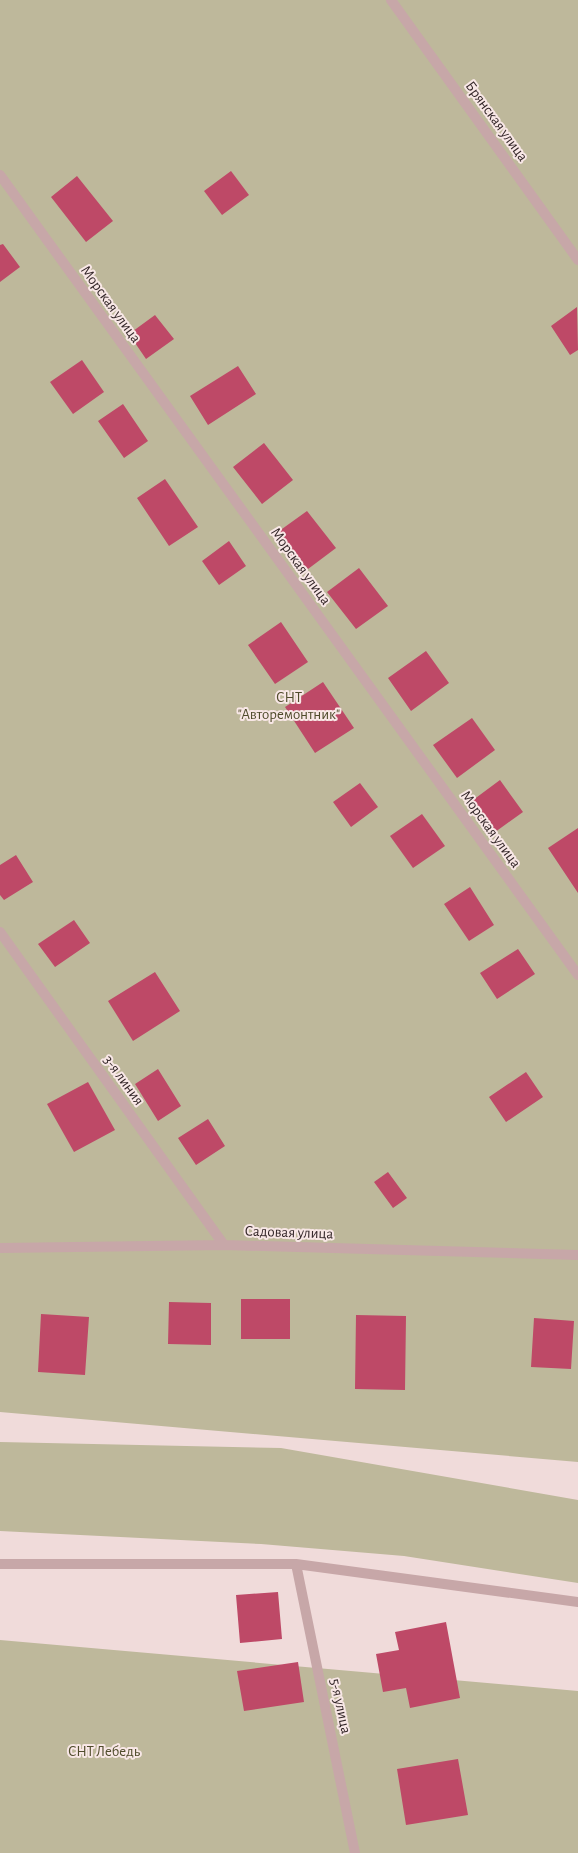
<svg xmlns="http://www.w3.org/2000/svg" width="578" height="1853" font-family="'Alegreya Sans',sans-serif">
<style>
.green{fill:#beb89b}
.building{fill:#be4967}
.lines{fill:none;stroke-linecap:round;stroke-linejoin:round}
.minor{stroke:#c7a7a8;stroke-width:10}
.labels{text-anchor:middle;stroke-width:4;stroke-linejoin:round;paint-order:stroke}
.street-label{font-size:15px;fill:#342729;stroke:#f8e7e6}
.park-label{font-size:15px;fill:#504c2c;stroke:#f8e7e6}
</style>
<rect width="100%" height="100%" fill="#f0dbda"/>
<path class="green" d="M0 0H578V1462L0 1412Z
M0 1442 281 1448 578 1500V1583L404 1556 261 1544 0 1531Z
M0 1640 578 1691V1853H0Z"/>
<path class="building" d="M231 171 249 195 222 215 204 191Z
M77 176 113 221 86 242 51 197Z
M3 244 20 267 0 282V245Z
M577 307 578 350 570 355 551 326Z
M155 315 174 339 146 359 129 334Z
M82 360 104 392 73 414 50 382Z
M238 366 256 394 208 425 190 396Z
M123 404 148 441 124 458 98 421Z
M264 443 293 480 262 504 233 467Z
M165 479 198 527 169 546 137 498Z
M307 511 336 548 304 572 275 534Z
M229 541 246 566 219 585 202 561Z
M359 568 388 606 356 629 327 592Z
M281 622 308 662 275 684 248 645Z
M426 651 449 683 411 711 388 678Z
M323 682 354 728 315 753 285 707Z
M472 718 495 750 457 778 433 745Z
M500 780 523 812 491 835 469 803Z
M360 783 378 807 351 827 333 802Z
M422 814 445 846 413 868 390 836Z
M578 828V893L548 848Z
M16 855 33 882 4 900 0 895V865Z
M470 887 494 925 469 941 444 904Z
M74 920 90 943 55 967 38 944Z
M518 949 535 974 497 999 480 973Z
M155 972 180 1011 133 1041 108 1001Z
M158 1069 181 1106 158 1121 135 1084Z
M526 1072 543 1097 506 1122 489 1097Z
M88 1082 115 1130 74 1152 47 1104Z
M208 1119 225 1146 196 1165 178 1138Z
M388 1172 407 1198 393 1208 374 1182Z
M241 1299H290V1339H241Z
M169 1302 211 1303V1345L168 1344Z
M41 1314 89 1317 85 1375 38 1372Z
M356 1315 406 1316 405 1390 355 1389Z
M534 1318 574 1321 571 1369 531 1367Z
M278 1592 282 1639 240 1643 236 1595Z
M446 1622 460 1698 410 1708 406 1688 383 1692 376 1654 399 1650 395 1632Z
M298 1662 304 1702 244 1711 237 1671Z
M458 1759 468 1815 406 1825 397 1769Z"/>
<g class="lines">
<path class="minor" d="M391 0 578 260
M0 175 578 975
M0 932 224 1245
M0 1248 224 1245 578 1255
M0 1564H296L578 1602
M296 1564 355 1853"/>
</g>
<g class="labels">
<g class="street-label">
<text transform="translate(497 121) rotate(54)" y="5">Брянская улица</text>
<text transform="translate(111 304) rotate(54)" y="5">Морская улица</text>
<text transform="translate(301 566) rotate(54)" y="5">Морская улица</text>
<text transform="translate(491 829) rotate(54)" y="5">Морская улица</text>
<text transform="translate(124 1080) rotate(54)" y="5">3-я линия</text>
<text transform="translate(289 1232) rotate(2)" y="5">Садовая улица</text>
<text transform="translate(341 1706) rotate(78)" y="5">5-я улица</text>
</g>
<g class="park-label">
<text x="289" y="702">СНТ<tspan x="289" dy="17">"Авторемонтник"</tspan></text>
<text x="104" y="1756">СНТ Лебедь</text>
</g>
</g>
</svg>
